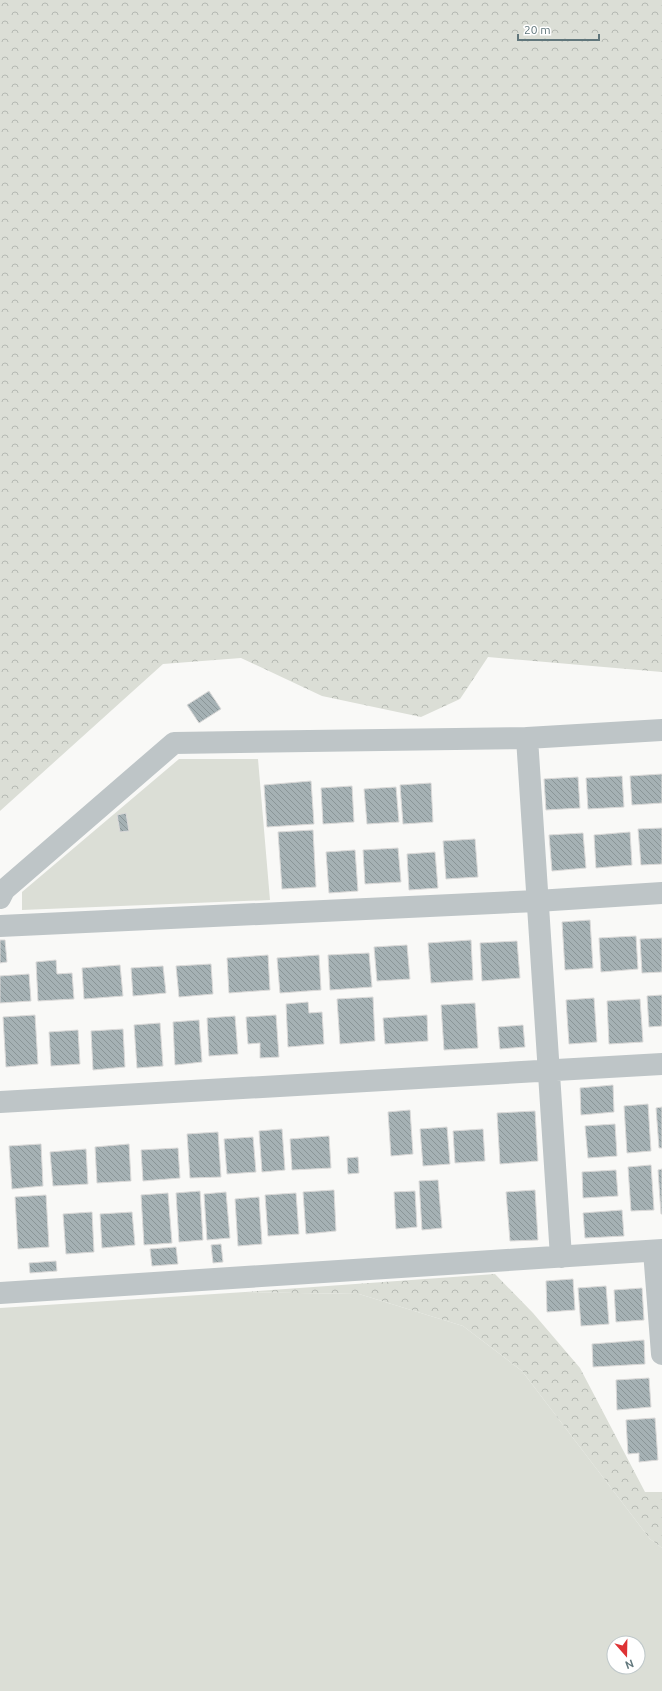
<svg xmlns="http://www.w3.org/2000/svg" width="662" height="1691" font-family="Ubuntu,sans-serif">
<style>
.green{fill:#dbded6;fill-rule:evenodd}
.forest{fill:url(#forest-crowns)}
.building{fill:url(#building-back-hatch);stroke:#dbdad9}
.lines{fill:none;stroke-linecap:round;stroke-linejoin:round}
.street{stroke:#bec5c7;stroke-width:22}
</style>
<defs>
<pattern id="forest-crowns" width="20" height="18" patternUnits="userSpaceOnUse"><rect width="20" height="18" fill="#dbded6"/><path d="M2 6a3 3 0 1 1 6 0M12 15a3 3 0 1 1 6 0" fill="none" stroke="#b5b9b3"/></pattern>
<pattern id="building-back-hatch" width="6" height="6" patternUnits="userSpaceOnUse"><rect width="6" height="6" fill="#a5b1b4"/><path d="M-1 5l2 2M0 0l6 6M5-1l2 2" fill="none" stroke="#8a9597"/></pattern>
</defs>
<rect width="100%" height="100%" fill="#f9f9f7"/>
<path class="green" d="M179 759H258L270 900 22 910V892Z
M245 1292 359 1294 463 1326 522 1371 650 1539 662 1548V1691H0V1308ZM614 1643H638V1667H614Z"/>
<path class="forest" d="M0 0H662V672L488 657 460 699 421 717 322 696 241 658 163 664 0 811Z
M495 1274 533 1313 580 1368 645 1492H662V1548L650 1539 522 1371 463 1326 359 1294 245 1292Z"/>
<path class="building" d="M209 691 221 709 199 723 187 705Z
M662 774V803L632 805 630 776Z
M622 776 624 807 588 809 586 778Z
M578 777 580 808 546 810 544 779Z
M311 781 314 824 267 827 264 785Z
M431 783 433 822 403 824 400 785Z
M352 786 354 822 323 824 321 788Z
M396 787 399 822 367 824 364 789Z
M126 813 129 831 120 832 117 815Z
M662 828V864L641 865 638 829Z
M313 830 316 887 282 889 278 832Z
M630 832 632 865 596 868 594 835Z
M583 833 586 868 552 871 549 835Z
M475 839 478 877 446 879 443 841Z
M398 848 401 882 365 884 363 850Z
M355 850 358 891 329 893 326 852Z
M435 852 438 888 409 890 407 854Z
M590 920 593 968 565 970 562 922Z
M636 936 638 969 601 972 599 938Z
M662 938V972L642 973 640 939Z
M0 940H5L7 962 0 963Z
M471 940 473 980 431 983 428 943Z
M517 941 520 978 482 981 480 943Z
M407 945 410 979 377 981 374 947Z
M369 953 372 987 330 990 328 955Z
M268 955 270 990 229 993 227 958Z
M319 955 321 990 280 993 277 958Z
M56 960 57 974 72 973 74 999 38 1001 36 962Z
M211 964 213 994 179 997 176 966Z
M120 965 123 996 84 999 82 968Z
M163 966 166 993 133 996 131 968Z
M29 974 31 1001 0 1003V976Z
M662 995V1026L649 1027 647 996Z
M373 997 375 1041 340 1044 337 999Z
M594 998 597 1042 569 1044 566 1000Z
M640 999 643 1042 609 1044 607 1001Z
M308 1002 309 1013 322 1012 324 1044 288 1047 286 1004Z
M475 1003 478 1048 444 1050 441 1005Z
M35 1015 38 1064 6 1067 3 1017Z
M276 1015 279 1057 260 1058V1043L248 1044 246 1017Z
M427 1015 428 1041 385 1044 383 1018Z
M235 1016 238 1054 209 1056 207 1018Z
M199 1020 202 1062 175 1065 173 1022Z
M160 1023 163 1066 137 1068 134 1025Z
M523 1025 525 1047 500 1049 498 1027Z
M123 1029 125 1067 93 1070 91 1031Z
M78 1030 80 1064 51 1066 49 1032Z
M613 1085 614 1112 581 1115 580 1088Z
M648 1104 651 1151 627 1153 624 1106Z
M662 1107V1148H659L656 1108Z
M410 1110 413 1154 391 1156 388 1112Z
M535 1111 538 1161 500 1164 497 1113Z
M615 1124 617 1156 588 1158 585 1126Z
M447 1127 450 1164 423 1166 420 1129Z
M282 1129 285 1170 262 1172 259 1131Z
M483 1129 485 1161 455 1163 453 1131Z
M218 1132 221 1177 190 1178 187 1134Z
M329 1136 331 1168 292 1170 290 1139Z
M253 1137 256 1172 227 1174 224 1139Z
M41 1144 43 1186 12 1189 9 1146Z
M129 1144 131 1181 97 1183 95 1147Z
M178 1148 180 1178 143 1181 141 1150Z
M86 1149 88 1184 53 1186 50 1152Z
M358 1157 359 1173 348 1174 347 1158Z
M651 1165 654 1210 631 1211 628 1167Z
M662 1169V1214H661L658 1170Z
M616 1170 618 1196 583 1198 582 1172Z
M438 1180 442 1228 422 1230 419 1181Z
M334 1190 336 1231 306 1234 303 1192Z
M535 1190 538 1240 510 1241 506 1192Z
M200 1191 203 1240 179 1242 176 1193Z
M415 1191 417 1227 396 1229 394 1192Z
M226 1192 230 1238 207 1240 204 1194Z
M168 1193 172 1243 144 1245 141 1195Z
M296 1193 299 1234 268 1236 265 1195Z
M46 1195 49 1247 18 1249 15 1197Z
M259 1197 262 1244 238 1246 235 1199Z
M622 1210 624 1236 585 1238 583 1213Z
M92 1212 94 1252 66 1254 63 1214Z
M132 1212 135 1245 102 1248 100 1214Z
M221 1244 223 1262 213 1263 211 1245Z
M176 1247 178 1264 152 1266 150 1249Z
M56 1261 57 1271 30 1273 29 1263Z
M573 1279 575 1310 547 1312 546 1281Z
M606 1286 609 1324 581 1326 578 1288Z
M642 1288 644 1320 616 1322 614 1290Z
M644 1340 645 1364 593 1367 592 1344Z
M649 1378 651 1407 617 1410 616 1380Z
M655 1418 658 1460 639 1462V1453L628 1454 626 1420Z"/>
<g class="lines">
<path class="street" d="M527 738 561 1257
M0 898 4 890 174 743 527 738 662 730
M0 926 537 901 662 893
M0 1102 662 1064
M654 1251 662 1354
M0 1293 662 1250"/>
</g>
<g transform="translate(626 1655) rotate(160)"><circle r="19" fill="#ffffff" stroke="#bfc8ca"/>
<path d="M0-3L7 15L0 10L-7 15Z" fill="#de3234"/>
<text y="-6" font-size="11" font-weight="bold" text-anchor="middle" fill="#60767b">N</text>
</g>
<path d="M518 34v6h81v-6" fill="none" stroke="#60767b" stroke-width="2"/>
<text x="524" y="34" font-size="12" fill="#60767b" stroke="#ffffff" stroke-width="3" paint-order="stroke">20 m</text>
</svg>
